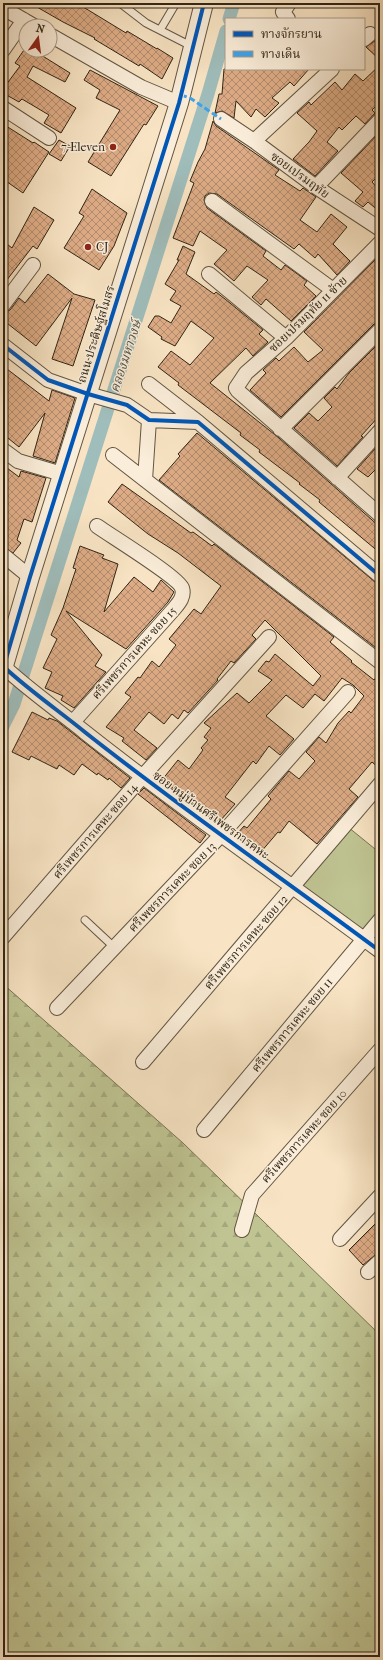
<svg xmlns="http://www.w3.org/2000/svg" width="383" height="1660" font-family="'IM FELL French Canon','Noto Serif Thai',serif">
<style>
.grass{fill:#bfc492;stroke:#787454}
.forest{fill:url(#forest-firs);stroke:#787454}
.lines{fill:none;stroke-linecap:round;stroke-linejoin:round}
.canal{stroke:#9fbdbb;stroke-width:13}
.building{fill:url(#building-cross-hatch);stroke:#302516}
.service-casing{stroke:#625542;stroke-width:9}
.minor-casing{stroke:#625542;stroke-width:16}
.tertiary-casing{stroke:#625542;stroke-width:20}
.service{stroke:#faedd9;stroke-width:7}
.minor{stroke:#faedd9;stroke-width:14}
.tertiary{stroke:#faedd9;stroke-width:18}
.quiet{stroke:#3ea2ea;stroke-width:3;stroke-dasharray:6 3;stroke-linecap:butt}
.cycleway-casing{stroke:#faedd9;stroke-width:6}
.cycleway{stroke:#0057b8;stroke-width:4}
.poi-dot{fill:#8f2418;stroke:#faedd9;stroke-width:1.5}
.labels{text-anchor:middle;stroke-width:3;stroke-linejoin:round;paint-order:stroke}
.poi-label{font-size:12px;fill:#302516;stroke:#faedd9;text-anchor:end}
.street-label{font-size:12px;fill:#302516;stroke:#faedd9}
.water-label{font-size:13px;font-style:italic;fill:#515348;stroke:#faedd9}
</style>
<defs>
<pattern id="forest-firs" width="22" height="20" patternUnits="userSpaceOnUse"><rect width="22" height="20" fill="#bfc492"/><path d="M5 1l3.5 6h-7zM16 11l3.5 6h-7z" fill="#a4a87d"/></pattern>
<pattern id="building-cross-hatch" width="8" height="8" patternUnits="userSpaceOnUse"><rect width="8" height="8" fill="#ddac86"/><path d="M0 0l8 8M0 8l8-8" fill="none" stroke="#b48c6d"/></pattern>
</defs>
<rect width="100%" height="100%" fill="#f8e4c4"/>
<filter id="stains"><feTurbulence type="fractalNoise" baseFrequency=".005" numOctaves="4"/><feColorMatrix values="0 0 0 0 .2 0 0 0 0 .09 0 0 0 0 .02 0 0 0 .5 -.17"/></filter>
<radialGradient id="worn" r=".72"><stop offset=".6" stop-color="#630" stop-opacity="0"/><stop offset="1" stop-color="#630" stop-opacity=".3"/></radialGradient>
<path class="grass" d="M348 827 380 853V925L366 941 294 888Z"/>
<path class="forest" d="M3 984 183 1143 380 1335V1657H3Z"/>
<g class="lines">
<path class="canal" d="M229 19 234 3
M3 726 14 704 208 94 226 31"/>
</g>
<path class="building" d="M30 3H72L79 8 80 5 126 33 127 31 157 49V48L173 58 162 79 140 64 139 66 94 39 95 38 63 22Z
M380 29V60L366 47 376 40 378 37V31Z
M24 50H33L70 73 65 82 33 66 27 77 76 108 61 133 44 123 49 115 22 99 19 102 3 93V89L20 66 15 63Z
M380 65V102L372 110 375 113 365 124 356 116 342 130 339 127 327 142 338 151 315 176 293 159 309 142 317 131 297 113 309 102 311 105 335 82 342 90 355 74 363 81Z
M224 69H309L294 86 290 82 272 98 279 103 265 117 256 109 251 117 236 101 234 118 222 111 215 113 219 94H222Z
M90 70 158 106 146 125 144 124 111 176 88 162 120 110 96 98 100 90 84 80Z
M213 121 216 126 279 170 275 175 300 191 303 188 316 197 300 220 317 232 331 214 347 227 333 244 350 261 337 275 318 254 315 258 299 244 294 249 217 194 209 193 205 196 204 200 207 208 266 251 263 256 281 270 285 265 307 281 304 285 316 296 291 321 266 299 261 305 252 297 268 280 247 266 234 281 214 264 227 250 200 231 193 246 173 238 194 183 190 181 198 162 205 149Z
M3 124 33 143 34 142 49 152 23 193 3 179Z
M380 132V174L372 182 380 191V212L368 202 363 207 355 201 363 192 341 173Z
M59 140 70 146 61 161 49 154Z
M92 189 127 213 114 246 99 270 64 248 84 216 79 213Z
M34 207 54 220 37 249 33 246 3 285V241L12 248Z
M183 246 195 252 186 274 214 294 216 292 225 299 263 330 259 334 268 342 253 356 246 348 210 383 279 438 380 527V553L319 502 320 500 299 484 300 483 259 452 260 450 240 435 241 433 178 385 179 383 158 367 171 351 190 365 214 338 191 321 175 346 161 339 162 337 148 327 155 316H159L171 323 181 306 170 300 176 291 165 284 179 260H177Z
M380 255V322L374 324 281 417 250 390 266 373 263 370 276 358 279 361 294 347 308 362 323 350 304 332Z
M48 274 74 294 95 300 73 366 52 359 72 298 36 346 3 320V313L10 310 19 298 25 303Z
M380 342V415L361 436 363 437 337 466 294 428 309 413 318 421 332 407 324 398 335 387 337 389 349 373Z
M3 366 49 401 52 390 75 398 55 463 33 456 45 413 19 447 3 434Z
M197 433 375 582 380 584V651L159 480 180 456 178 454Z
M375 449 380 454V473L376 469 368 477 357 469Z
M3 465 19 477 21 471 46 478 32 522 24 519 17 540 21 543 13 553 3 547V537L8 530 3 526Z
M122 484 191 533 193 532 212 546 214 544 334 637 330 642 352 661 351 662 374 680 380 673V769L372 762 349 789 358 797 317 844 289 821 280 833 278 832 260 853 237 834 244 826 247 828 271 799 268 796 289 771 299 779 315 761 306 752 319 737 326 743 338 723 349 711 351 713 364 696 353 685 342 678 324 701 315 694 303 708 286 695 266 716 294 739 280 755 269 746 256 764 253 761 225 797 235 804 220 821 218 820 217 821 162 780 178 760 189 769 203 750 201 748 208 740 204 737 211 728 204 723 237 693 249 703 272 680 258 671 266 661 269 662 275 654 313 686 321 676 265 620 252 635 256 639 234 663 231 661 217 679 218 680 188 713 184 710 178 719 172 714 164 724 149 712 134 730 157 748 146 760 122 741 124 738 106 727 131 697 125 693 138 677 140 678 152 661 159 667 176 645 169 639 194 609 201 614 221 586 178 553 148 534 108 502Z
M80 546 104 555 102 558 118 564 104 612 134 577 153 592 161 580 174 592 168 602 126 649 66 611 102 655 95 666 106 672 74 708 61 700 63 696 45 688 52 672 43 668 57 639 51 635 63 608 76 569 73 568Z
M32 712 48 720 49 718 57 721 130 778 121 788 109 778 108 780 98 773 97 775 82 764 74 775 59 765 57 769 31 756 29 760 12 752Z
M144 788 206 835 200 843 138 794Z
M380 1219V1251L363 1265 349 1250Z"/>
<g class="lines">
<defs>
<path id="service" d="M120 3 146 23 193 47
M160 30 176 3
M85 920 115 948"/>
<path id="minor" d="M3 8 34 26
M288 19 283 12 289 3
M50 35 141 87 179 103
M364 39 370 34
M3 50 24 20
M3 108 49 138
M221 119 254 141 316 187 380 229
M254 141 332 69
M316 187 380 120
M212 201 333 290
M380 243 286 338 246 373 236 388 238 391 380 515
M209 274 286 338
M3 305 33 265
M3 345 48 380 88 394 127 405 149 420 198 422 380 576
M149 384 198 422
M280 429 286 424 380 330
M3 450 18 461 62 474
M113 455 380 662
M337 478 380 431
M145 480 149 420
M3 555 30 577
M4 667C30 691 59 711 86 733 182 809 282 878 380 951
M73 722 173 610C178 604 185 597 182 588 178 577 111 536 97 526
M3 937 142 777 269 637
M57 1008 221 835 348 692
M143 1062 380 784
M204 1130 380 920
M242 1230 252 1195 380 1050
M340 1239 380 1196
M368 1272 380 1261"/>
<path id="tertiary" d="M3 669 30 577 179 103 204 3"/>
</defs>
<use href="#service" class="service-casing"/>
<use href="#minor" class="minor-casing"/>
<use href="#tertiary" class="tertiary-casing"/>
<use href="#service" class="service"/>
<use href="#minor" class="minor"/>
<use href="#tertiary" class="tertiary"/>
<path class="quiet" d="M181 95 190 98 221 119"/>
<defs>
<path id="cycleway" d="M3 345 48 380 88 394 127 405 149 420 198 422 380 576
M4 667C30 691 59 711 86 733 182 809 282 878 380 951
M3 669 30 577 179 103 204 3"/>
</defs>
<use href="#cycleway" class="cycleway-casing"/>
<use href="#cycleway" class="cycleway"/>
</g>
<g class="poi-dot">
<circle cx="113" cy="147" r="4"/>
<circle cx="88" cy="247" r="4"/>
</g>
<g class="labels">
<g class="poi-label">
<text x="105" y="151">7-Eleven</text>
<text x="96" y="251" text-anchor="start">CJ</text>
</g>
<g class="street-label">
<text transform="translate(300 175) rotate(36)" y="4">ซอยเปรมฤทัย</text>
<text transform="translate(308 314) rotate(-44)" y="4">ซอยเปรมฤทัย 11 ซ้าย</text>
<text transform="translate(96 334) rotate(-73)" y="4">ถนน ประดิษฐ์สโมสร</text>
<text transform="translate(134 653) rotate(-48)" y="4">ศรีเพชรการเคหะ ซอย 15</text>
<text transform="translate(211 815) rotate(36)" y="4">ซอย หมู่บ้านศรีเพชรการคหะ</text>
<text transform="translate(95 831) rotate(-49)" y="4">ศรีเพชรการเคหะ ซอย 14</text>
<text transform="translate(172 887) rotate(-46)" y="4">ศรีเพชรการเคหะ ซอย 13</text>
<text transform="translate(246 942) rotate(-49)" y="4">ศรีเพชรการเคหะ ซอย 12</text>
<text transform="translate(292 1025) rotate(-50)" y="4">ศรีเพชรการเคหะ ซอย 11</text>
<text transform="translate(304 1136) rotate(-48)" y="4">ศรีเพชรการเคหะ ซอย 10</text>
</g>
<g class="water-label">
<text transform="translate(125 356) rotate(-72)" y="5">คลองมหาวงษ์</text>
</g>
</g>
<rect width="383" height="1660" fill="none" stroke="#f8e4c4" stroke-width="16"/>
<rect x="4" y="4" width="375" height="1652" fill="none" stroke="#302516" stroke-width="2"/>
<rect x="8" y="8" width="367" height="1644" fill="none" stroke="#302516"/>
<rect x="225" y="18" width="140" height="52" fill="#faedd9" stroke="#a99d8b"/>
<rect x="233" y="31" width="20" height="6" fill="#0057b8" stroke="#a99d8b"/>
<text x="261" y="38" font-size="12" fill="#302516">ทางจักรยาน</text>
<rect x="233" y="51" width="20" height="6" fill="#3ea2ea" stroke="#a99d8b"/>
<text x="261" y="58" font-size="12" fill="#302516">ทางเดิน</text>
<g transform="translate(38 38) rotate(14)"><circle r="19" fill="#faedd9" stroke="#a99d8b"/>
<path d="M0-3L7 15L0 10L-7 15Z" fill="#8f2418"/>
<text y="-6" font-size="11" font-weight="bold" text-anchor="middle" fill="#302516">N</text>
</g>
<rect width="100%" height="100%" filter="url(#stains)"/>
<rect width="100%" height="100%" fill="url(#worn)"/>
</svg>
